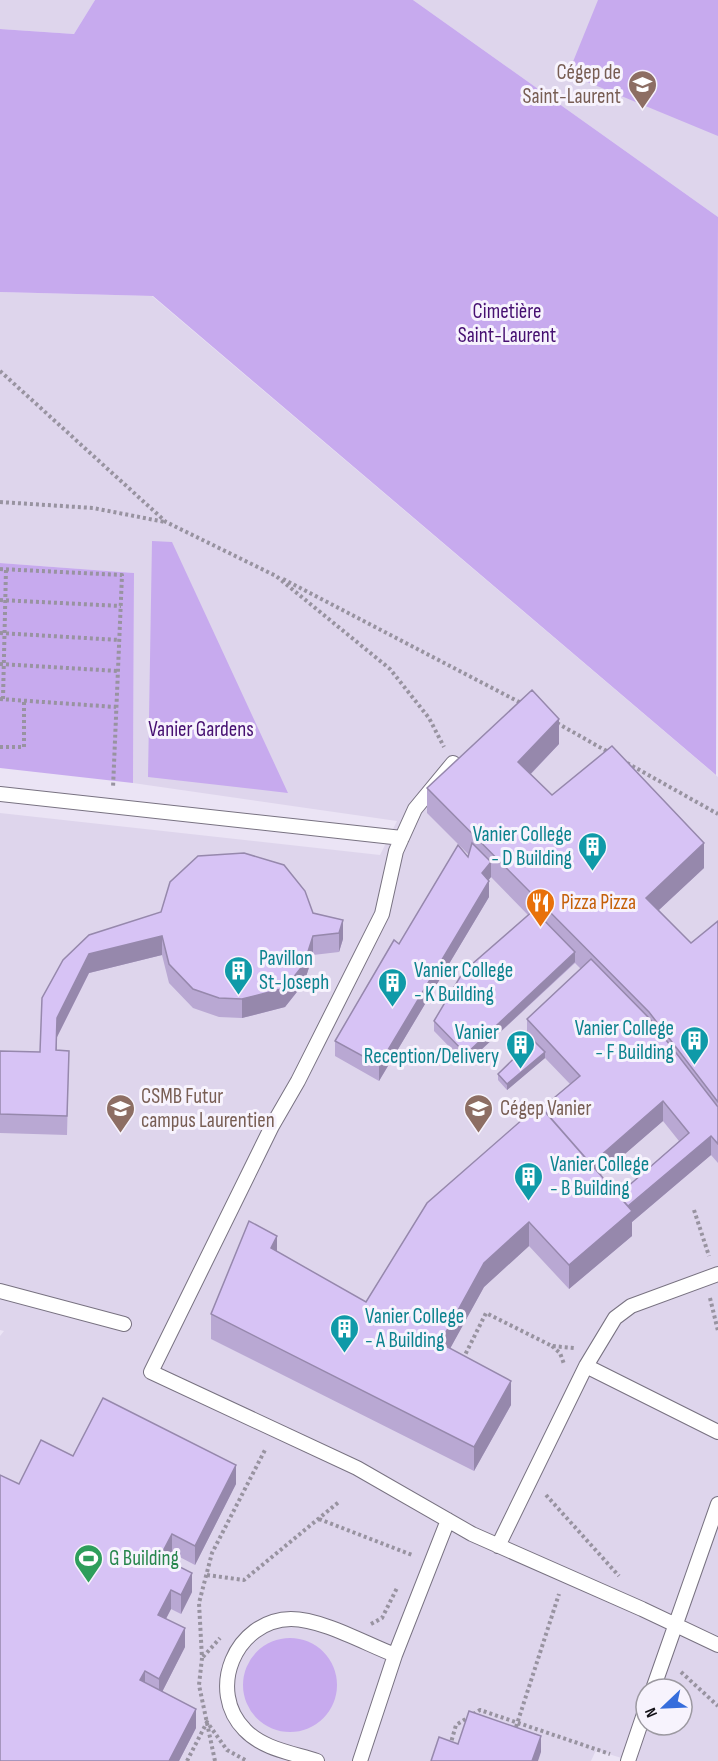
<svg xmlns="http://www.w3.org/2000/svg" width="718" height="1761" font-family="'Sofia Sans Condensed',sans-serif">
<style>
.built{fill:#ded5ec;fill-rule:evenodd}
.green{fill:#c7aaee}
.lines{fill:none;stroke-linecap:round;stroke-linejoin:round}
.lane-casing{stroke:#787281;stroke-width:16}
.path{stroke:#9893a0;stroke-width:4;stroke-dasharray:3 3;stroke-linecap:butt}
.lane{stroke:#fff;stroke-width:14}
.wall{fill:#b9a8d3;fill-rule:evenodd}
.shaded-wall{fill:#9688ac}
.building{fill:#d7c3f5;stroke:#9688ac;stroke-width:1.5}
.labels{text-anchor:middle;stroke-width:6;stroke-linejoin:round;paint-order:stroke}
.education-label{font-size:21px;fill:#785e54;stroke:#f7f3fd;text-anchor:start}
.park-label{font-size:21px;fill:#461071;stroke:#f7f3fd}
.culture-label{font-size:21px;fill:#0d838f;stroke:#f7f3fd;text-anchor:start}
.food-label{font-size:21px;fill:#c56008;stroke:#f7f3fd;text-anchor:start}
.leisure-label{font-size:21px;fill:#27864d;stroke:#f7f3fd;text-anchor:start}
</style>
<rect width="100%" height="100%" fill="#ebe4f5"/>
<path class="built" d="M0 0H95L74 34 0 29Z
M413 0H718V217Z
M0 292 152 296 718 777V1761H631L596 1750 591 1761H0V1336L4 1331 0 1330V813L380 855 397 821 133 783 134 573 0 563ZM646 1689H682V1725H646Z"/>
<path class="green" d="M95 0H413L718 217 716 775 153 296 0 292V29L74 34Z
M598 0H718V136L568 74Z
M152 541 172 542 288 793 148 777Z
M0 563 134 573 133 783 0 768Z
M243 1685a47 47 0 1 1 94 0a47 47 0 1 1-94 0Z"/>
<g class="lines">
<defs>
<path id="lane" d="M453 763 415 809 396 851 382 914 298 1081 272 1126 151 1372 357 1468 472 1534 642 1609 718 1645
M0 794 402 838
M0 1291 124 1324
M586 1366 718 1432
M498 1546 586 1366 615 1318 631 1306 718 1274
M653 1689 718 1504
M317 1761C293 1753 263 1749 245 1730 206 1691 235 1620 291 1619 322 1619 366 1644 395 1655
M360 1761 395 1655 448 1520
M628 1761 646 1708"/>
</defs>
<use href="#lane" class="lane-casing"/>
<path class="path" d="M0 371 166 522 276 576 390 669 429 718 444 747
M0 502 93 508 165 522
M0 569 122 575 113 788
M283 579 521 703
M0 600 121 606
M0 633 119 640
M0 664 118 671
M0 699 116 707
M3 699 6 569
M557 723 610 753
M0 747H24V701
M627 763 718 814
M694 1210 709 1256
M710 1298 718 1331
M552 1346 560 1353 564 1364
M463 1359 486 1313 552 1346 574 1348
M546 1495 619 1576
M319 1519 412 1555
M207 1575 244 1580 340 1501
M371 1624 382 1618 397 1588
M203 1657 220 1638
M681 1672 718 1706
M516 1727 559 1594
M450 1746 456 1725 480 1710 610 1754
M187 1761 207 1722 227 1750 247 1761
M215 1761 199 1685 202 1658 199 1603 212 1553 266 1448"/>
<use href="#lane" class="lane"/>
</g>
<path class="wall" d="M559 744 531 774 552 795 704 868 659 910 691 943 718 921V1163L711 1155 632 1222V1236L569 1289 529 1246 484 1287 450 1348 511 1405 474 1471 211 1339V1314L277 1252 366 1302 542 1108 570 1084 545 1058 507 1090 498 1080V1074L531 1042 527 1039V1019L581 969 575 963 466 1064 434 1031V1021L528 915 491 877 488 881 489 897 379 1081 335 1056V1041L399 944 468 857 469 855 427 813V788ZM663 1121 679 1141 618 1195 600 1175Z
M313 913 343 920V939L339 952 313 955 304 983 285 1007 242 1018 219 1017 193 1008 169 983 162 955 89 973 57 1037V1050L69 1051 67 1135 0 1133V1051L40 1052 89 935Z
M73 1456 236 1484 195 1565 172 1553 168 1561 192 1592 181 1614 171 1609 166 1619 185 1647 162 1692 196 1728 179 1761 19 1484Z"/>
<path class="shaded-wall" d="M559 719V744L518 787V762Z
M704 843V868L646 922V898Z
M491 862V877L482 888V873Z
M489 881V897L379 1081V1065Z
M343 920V939L339 952V933Z
M162 936V955L89 973 57 1037 56 1069 57 1018 89 954Z
M313 936V955L304 983 285 1007 242 1018V999Z
M575 952V962L466 1064V1054Z
M545 1052V1058L507 1090V1084Z
M663 1101V1121L588 1186V1167Z
M711 1136V1155L632 1222V1236L569 1289V1265L625 1209Z
M529 1222V1246L484 1287 440 1367V1343L484 1263Z
M277 1236V1261L271 1248Z
M511 1381V1405L474 1471V1447Z
M236 1465V1484L195 1565V1546Z
M172 1534V1553L160 1576V1557Z
M192 1573V1592L181 1614V1595Z
M171 1590V1609L158 1634V1615Z
M185 1628V1647L159 1698V1679Z
M145 1671V1691L140 1680Z
M196 1709V1728L179 1761H169Z
M541 1736V1752L538 1761H532Z"/>
<path class="building" d="M532 690 559 719 518 762 552 795 612 746 704 843 646 898 691 943 718 921V1102L649 1012 427 788Z
M472 843 491 862 482 873 489 881 379 1065 335 1041 394 940 399 944 458 845 468 857Z
M244 853 284 865 305 891 313 913 343 920 339 933 313 936 304 964 285 988 242 999 219 998 193 989 169 964 162 936 89 954 57 1018 56 1050 69 1051 67 1116 0 1114V1051L40 1052 42 998 63 960 89 935 161 912 170 882 198 856Z
M534 910 575 952 466 1054 434 1021 463 972Z
M591 959 649 1018 718 1107V1144L711 1136 628 1206 618 1195 689 1133 663 1101 591 1164 542 1108 580 1076 527 1019Z
M533 1040 545 1052 507 1084 498 1074Z
M539 1105 632 1211 569 1265 529 1222 484 1263 440 1343 511 1381 474 1447 211 1314 249 1221 277 1236 271 1248 366 1302 427 1203Z
M103 1398 236 1465 195 1546 172 1534 160 1557 192 1573 181 1595 171 1590 158 1615 185 1628 159 1679 145 1671 140 1680 196 1709 169 1761H0V1475L19 1484 41 1440 73 1456Z
M469 1711 541 1736 532 1761H431L439 1737 458 1744Z"/>
<defs>
<symbol id="university-pin" viewBox="-11 -11 22 30"><path d="M0 17L-7.5 6A9.5 9.5 0 1 1 7.5 6Z" fill="#8d6e63" stroke="#f7f3fd"/><path d="M0-5L7-2L0 1L-7-2ZM-4 1L0 2.5L4 1V4Q0 6-4 4Z" fill="#fff"/></symbol>
<symbol id="building-pin" viewBox="-11 -11 22 30"><path d="M0 17L-7.5 6A9.5 9.5 0 1 1 7.5 6Z" fill="#0f9aa8" stroke="#f7f3fd"/><path d="M-4-6H4V6H1V3H-1V6H-4ZM-2.5-4.3h1.7v1.8h-1.7ZM.8-4.3h1.7v1.8H.8ZM-2.5-1h1.7V.8h-1.7ZM.8-1h1.7V.8H.8Z" fill="#fff"/></symbol>
<symbol id="restaurant-pin" viewBox="-11 -11 22 30"><path d="M0 17L-7.5 6A9.5 9.5 0 1 1 7.5 6Z" fill="#e8710a" stroke="#f7f3fd"/><path d="M-5-6h1v4h1v-4h1v4h1v-4h1v5L-1.5 .5V6h-2V.5L-5-1ZM5-6V6H3V1.5H1.5Q1.5-4 5-6Z" fill="#fff"/></symbol>
<symbol id="school-pin" viewBox="-11 -11 22 30"><path d="M0 17L-7.5 6A9.5 9.5 0 1 1 7.5 6Z" fill="#8d6e63" stroke="#f7f3fd"/><path d="M0-5L7-2L0 1L-7-2ZM-4 1L0 2.5L4 1V4Q0 6-4 4Z" fill="#fff"/></symbol>
<symbol id="stadium-pin" viewBox="-11 -11 22 30"><path d="M0 17L-7.5 6A9.5 9.5 0 1 1 7.5 6Z" fill="#2e9e5b" stroke="#f7f3fd"/><path d="M0-5a6.5 5 0 1 0 0 10a6.5 5 0 1 0 0-10ZM-3.5-1.8h7v3.6h-7Z" fill="#fff"/></symbol>
</defs>
<g fill-rule="evenodd">
<use href="#university-pin" x="626" y="68" width="33" height="45"/>
<use href="#building-pin" x="576" y="830" width="33" height="45"/>
<use href="#restaurant-pin" x="524" y="886" width="33" height="45"/>
<use href="#building-pin" x="222" y="954" width="33" height="45"/>
<use href="#building-pin" x="376" y="966" width="33" height="45"/>
<use href="#building-pin" x="678" y="1024" width="33" height="45"/>
<use href="#building-pin" x="504" y="1028" width="33" height="45"/>
<use href="#school-pin" x="104" y="1092" width="33" height="45"/>
<use href="#university-pin" x="462" y="1092" width="33" height="45"/>
<use href="#building-pin" x="512" y="1160" width="33" height="45"/>
<use href="#building-pin" x="328" y="1312" width="33" height="45"/>
<use href="#stadium-pin" x="72" y="1542" width="33" height="45"/>
</g>
<g class="labels">
<g class="education-label">
<text x="621" y="79" text-anchor="end">Cégep de<tspan x="621" dy="24">Saint-Laurent</tspan></text>
<text x="141" y="1103">CSMB Futur<tspan x="141" dy="24">campus Laurentien</tspan></text>
<text x="500" y="1115">Cégep Vanier</text>
</g>
<g class="park-label">
<text x="507" y="318">Cimetière<tspan x="507" dy="24">Saint-Laurent</tspan></text>
<text x="201" y="736">Vanier Gardens</text>
</g>
<g class="culture-label">
<text x="572" y="841" text-anchor="end">Vanier College<tspan x="572" dy="24">- D Building</tspan></text>
<text x="259" y="965">Pavillon<tspan x="259" dy="24">St-Joseph</tspan></text>
<text x="414" y="977">Vanier College<tspan x="414" dy="24">- K Building</tspan></text>
<text x="674" y="1035" text-anchor="end">Vanier College<tspan x="674" dy="24">- F Building</tspan></text>
<text x="499" y="1039" text-anchor="end">Vanier<tspan x="499" dy="24">Reception/Delivery</tspan></text>
<text x="550" y="1171">Vanier College<tspan x="550" dy="24">- B Building</tspan></text>
<text x="365" y="1323">Vanier College<tspan x="365" dy="24">- A Building</tspan></text>
</g>
<g class="food-label">
<text x="561" y="909">Pizza Pizza</text>
</g>
<g class="leisure-label">
<text x="109" y="1565">G Building</text>
</g>
</g>
<g transform="translate(664 1707) rotate(247)"><circle r="28" fill="#f7f3fd" stroke="#9c99a1" stroke-width="1.5"/>
<path d="M0-4.5L10 22L0 15L-10 22Z" fill="#366ddc"/>
<text y="-9" font-size="16" font-weight="bold" text-anchor="middle" fill="#131117">N</text>
</g>
</svg>
